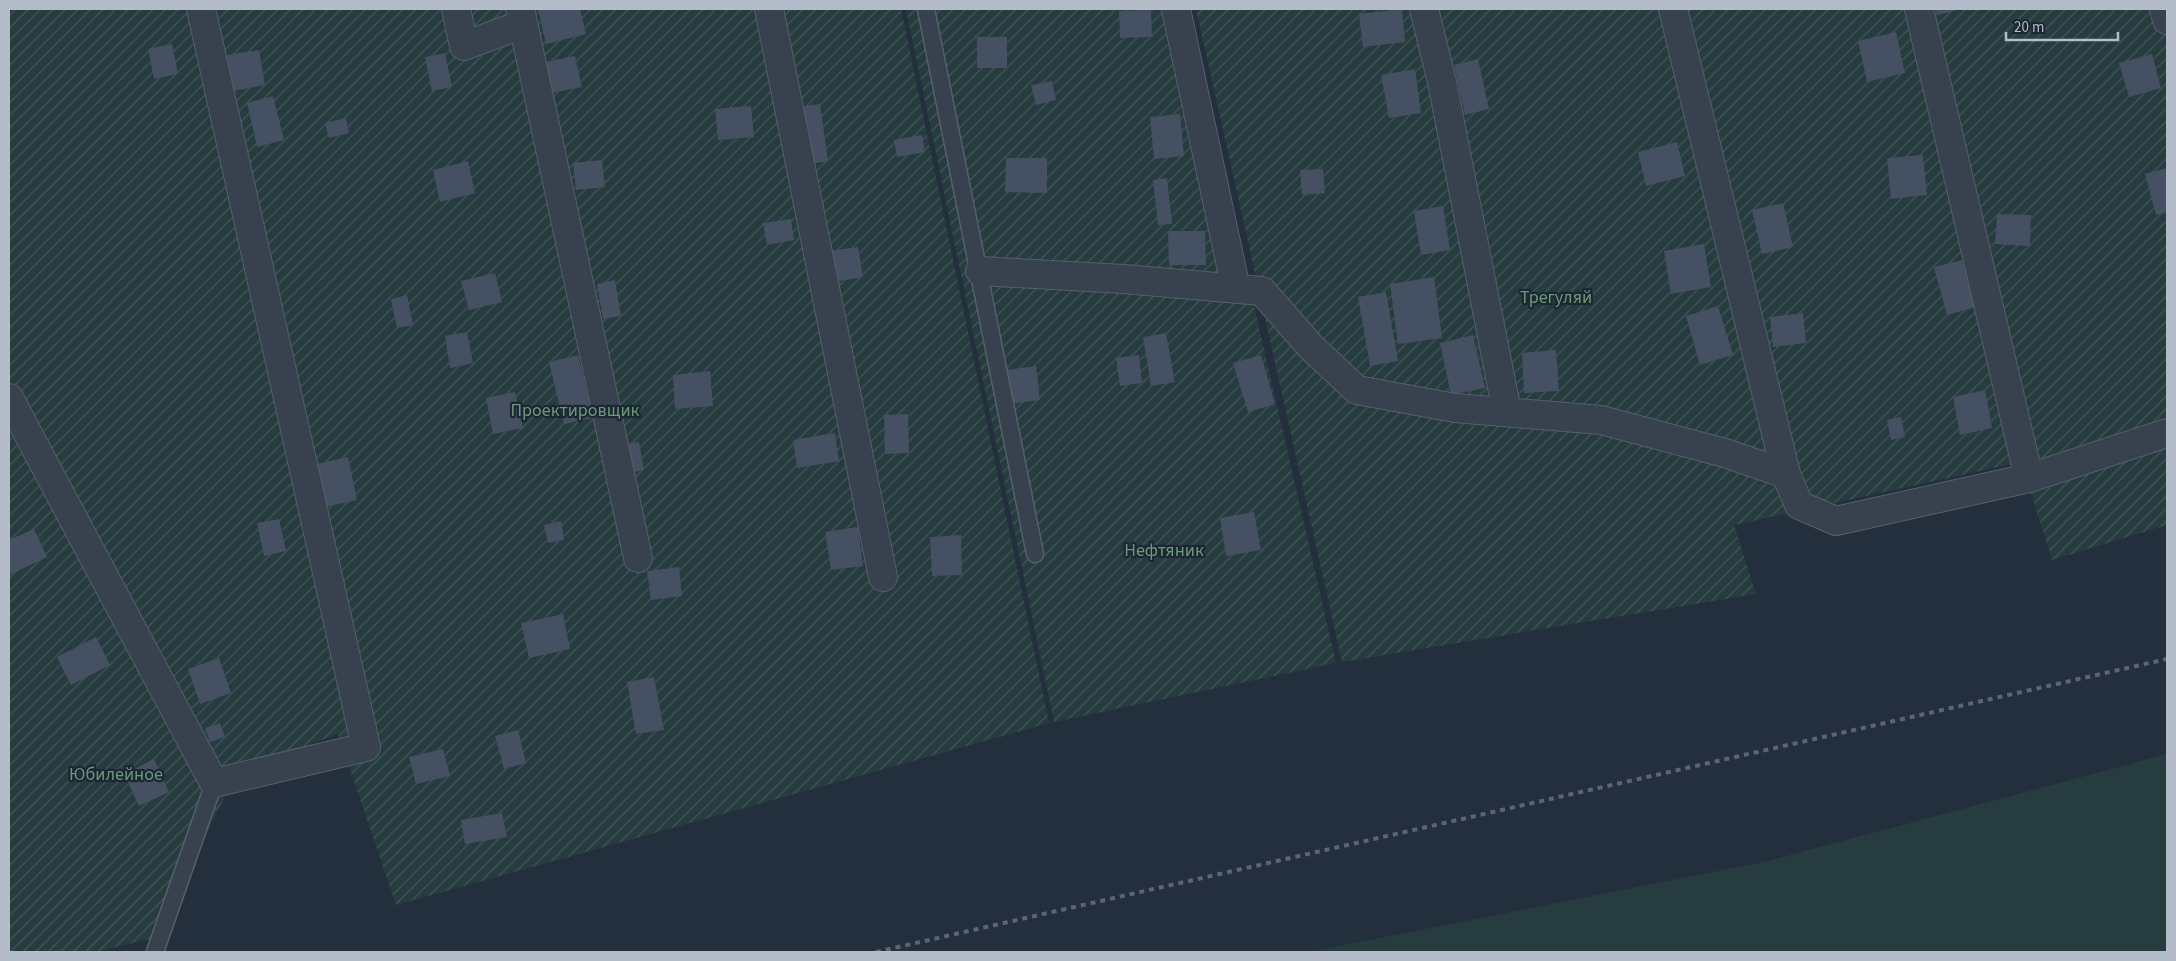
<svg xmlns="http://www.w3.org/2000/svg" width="2176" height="961" font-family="'Source Sans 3',sans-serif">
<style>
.grass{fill:#263c3f}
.garden{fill:url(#garden-furrows)}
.building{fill:#455162}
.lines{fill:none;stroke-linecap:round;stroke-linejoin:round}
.service-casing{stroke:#565f6c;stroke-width:19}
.minor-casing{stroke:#565f6c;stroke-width:30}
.service{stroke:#38414e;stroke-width:16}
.minor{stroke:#38414e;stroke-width:28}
.rail{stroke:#5a6575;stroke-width:4;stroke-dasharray:5 5;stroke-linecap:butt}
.labels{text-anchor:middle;stroke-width:4.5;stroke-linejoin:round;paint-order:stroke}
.park-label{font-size:18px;fill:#6b9a76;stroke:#1d2633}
</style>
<defs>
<pattern id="garden-furrows" width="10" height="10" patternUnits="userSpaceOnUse" patternTransform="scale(1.25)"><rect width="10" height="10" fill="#263c3f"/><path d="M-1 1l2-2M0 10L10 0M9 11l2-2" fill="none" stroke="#435659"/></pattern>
</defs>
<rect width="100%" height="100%" fill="#242f3e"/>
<path class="grass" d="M2167 754V952H1308L1764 862Z"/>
<path class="garden" d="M9 9H901L1049 723 396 905 338 734 236 771 237 773 153 938 96 952H9Z
M906 9H1186L1336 663 1054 722Z
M1196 9H2167V525L2052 560 2021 462 1734 525 1756 594 1342 662Z"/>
<path class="building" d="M538 9H580L586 34 546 44Z
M1402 9 1405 42 1363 47 1359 14Z
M1936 9H1962L1937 15Z
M1151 10 1152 37 1120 38 1119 11Z
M1896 32 1905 73 1867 82 1858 41Z
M977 37H1007V68H977Z
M172 44 178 74 154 79 148 49Z
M259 50 265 85 233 91 227 55Z
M445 53 452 87 432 91 425 57Z
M2152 54 2161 88 2129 97 2119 63Z
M575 56 582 87 551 93 545 62Z
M1478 59 1489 109 1465 115 1454 65Z
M1415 69 1421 113 1389 118 1381 75Z
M1052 81 1056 100 1036 105 1031 85Z
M273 96 284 140 257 147 247 103Z
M820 104 828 161 806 165 797 107Z
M751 106 754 137 718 140 715 109Z
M1180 114 1184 156 1154 159 1150 117Z
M346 118 349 133 329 138 325 123Z
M922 135 925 152 897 157 894 140Z
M1677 142 1685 176 1646 186 1638 152Z
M1923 155 1927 195 1891 199 1887 158Z
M1006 158H1047V193L1005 192Z
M602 160 605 187 576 190 573 163Z
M468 161 475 193 440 202 433 170Z
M2167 168V212L2156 215 2145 174Z
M1323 169 1325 193 1302 195 1300 170Z
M1167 178 1172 224 1158 225 1153 180Z
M1783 203 1793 247 1762 254 1752 210Z
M1443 206 1450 250 1421 255 1414 211Z
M1997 214 2031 215 2030 246 1995 244Z
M791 219 794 240 767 245 763 223Z
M1168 231H1205L1206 265H1169Z
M1704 244 1711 287 1671 294 1664 251Z
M858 247 863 277 834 282 829 251Z
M1962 260 1975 307 1947 315 1934 267Z
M495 273 502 302 469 310 461 281Z
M1434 277 1442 338 1398 344 1390 284Z
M615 280 621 316 603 319 597 284Z
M1386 292 1398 361 1370 366 1358 297Z
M407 295 413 325 397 328 391 299Z
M1718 306 1733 355 1700 365 1686 316Z
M1803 313 1806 343 1773 347 1770 317Z
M467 332 473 363 450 368 445 336Z
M1166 333 1175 382 1151 386 1143 337Z
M1473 335 1485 388 1451 395 1440 343Z
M1556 350 1559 391 1524 393 1522 353Z
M578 355 593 418 564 424 549 362Z
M1139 355 1142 383 1120 386 1116 358Z
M1261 355 1275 404 1248 412 1233 363Z
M1036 366 1040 400 1010 404 1006 370Z
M710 371 713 406 675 409 673 375Z
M1985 390 1992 428 1960 435 1953 397Z
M515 392 523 428 493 434 486 398Z
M908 414 909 453 885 454 884 415Z
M1901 417 1905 437 1891 440 1887 420Z
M835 433 839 461 797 468 793 440Z
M639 442 644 470 630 473 624 444Z
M348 457 357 500 325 507 316 464Z
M1254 512 1261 550 1226 556 1220 518Z
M279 519 286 551 264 556 257 523Z
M561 521 564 540 548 543 544 525Z
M858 527 863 566 831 570 825 532Z
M34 529 47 557 9 575V540Z
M961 535 962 575 932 576 930 537Z
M679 567 682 596 651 600 647 571Z
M563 614 570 649 529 658 521 623Z
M96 637 110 665 71 685 57 657Z
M219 658 231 693 200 704 188 669Z
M654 677 664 730 636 734 627 682Z
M220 723 225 737 210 742 205 728Z
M518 730 526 763 504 769 495 736Z
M443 749 450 776 416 784 409 757Z
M154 759 169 792 139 806 124 774Z
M502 813 507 837 465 844 461 820Z"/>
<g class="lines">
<defs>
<path id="service" d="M926 9 1035 554
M155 952 214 783"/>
<path id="minor" d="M456 9 464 46 523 24
M520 9 638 558
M769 9 883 577
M1176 9 1236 289
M1424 9 1442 82 1507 412
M1919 9 2029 478
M2164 9 2167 20
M980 271 1124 279 1262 291 1311 347 1357 390 1455 408 1601 420 1725 453 1786 474 1673 9
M9 398 214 783 366 747 201 9
M1786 474 1799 505 1836 521 2029 478 2167 433"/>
</defs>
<use href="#service" class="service-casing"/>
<use href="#minor" class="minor-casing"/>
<use href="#service" class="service"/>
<use href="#minor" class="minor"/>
<path class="rail" d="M876 952 2167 659"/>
</g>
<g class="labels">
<g class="park-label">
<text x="1556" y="303">Трегуляй</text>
<text x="575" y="416">Проектировщик</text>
<text x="1164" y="556">Нефтяник</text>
<text x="116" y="780">Юбилейное</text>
</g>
</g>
<rect width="2176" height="961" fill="none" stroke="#b4bcc9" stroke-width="20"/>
<path d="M2006 32v8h112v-8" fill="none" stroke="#b4bcc9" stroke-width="2.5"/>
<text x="2014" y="32" font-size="15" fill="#b4bcc9" stroke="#1d2633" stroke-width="4" paint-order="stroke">20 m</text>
</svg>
